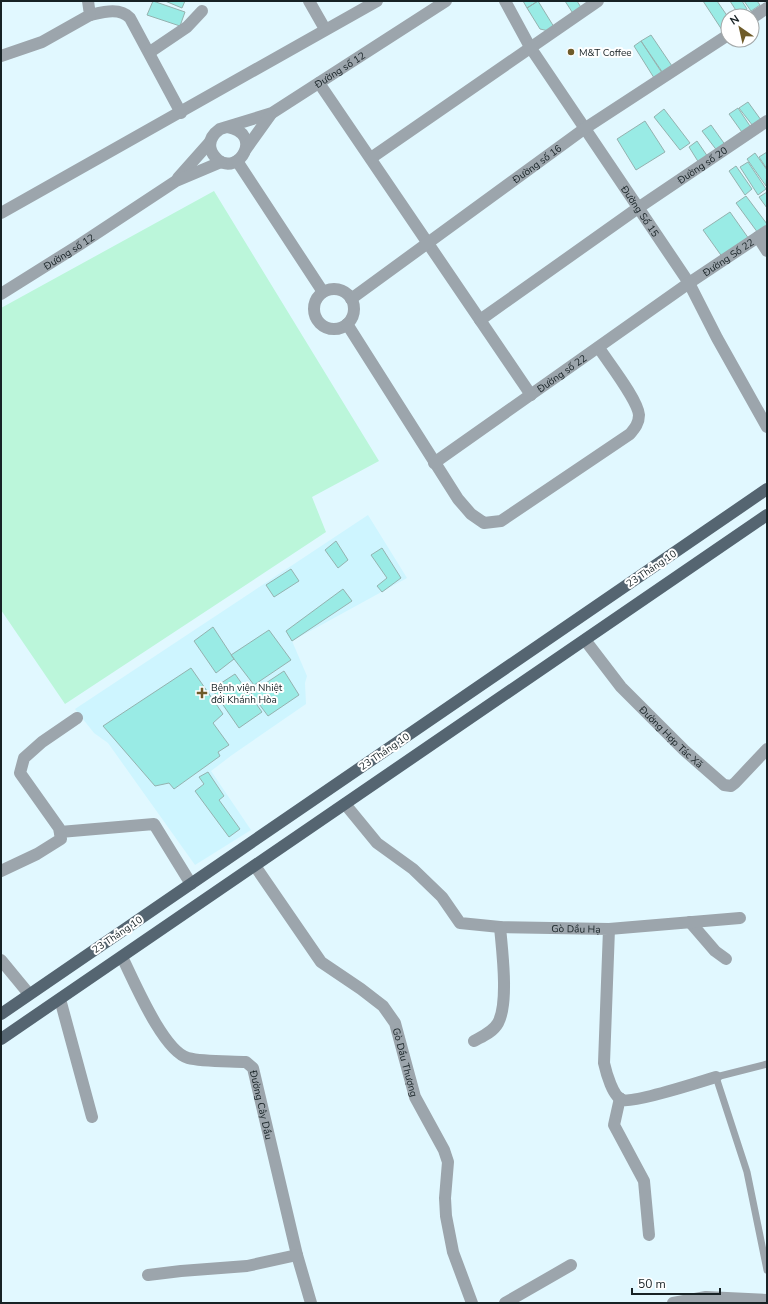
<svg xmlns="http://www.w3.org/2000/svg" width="768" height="1304" font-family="'Nunito Sans',sans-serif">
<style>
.built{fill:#cef5ff}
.green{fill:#bbf6da}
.building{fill:#99ebe5;stroke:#94b2af}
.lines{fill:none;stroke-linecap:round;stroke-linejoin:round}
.lane{stroke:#9ca5ac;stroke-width:7}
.street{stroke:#9ca5ac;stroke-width:12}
.primary{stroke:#556571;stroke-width:12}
.poi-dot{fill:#6f5c2a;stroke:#fff;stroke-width:1.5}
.labels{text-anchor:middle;stroke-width:4;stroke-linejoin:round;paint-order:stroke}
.poi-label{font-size:10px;fill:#172225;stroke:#fff;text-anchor:start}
.street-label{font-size:10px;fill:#172225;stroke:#fff}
</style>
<rect width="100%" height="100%" fill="#e1f8ff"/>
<path class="built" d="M368 515 407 578 292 641 307 676 305 683 306 704 232 755 211 771 251 830 195 865 108 743 94 733 75 709Z"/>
<path class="green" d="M214 191 379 461 312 497 326 532 65 704 1 610V308Z"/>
<path class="building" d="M153 1 185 12 180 26 147 15Z
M165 1H185L182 8Z
M523 1H538L527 8Z
M538 1 554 27 549 31 540 29 527 8Z
M565 1H577L582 9 574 15Z
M703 1H717L728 17V31L724 33Z
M730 1H742L747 9 739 15Z
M744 1H757L760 5 751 11Z
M651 35 674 69 665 76 641 41Z
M641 41 664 76 656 81 634 46Z
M748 102 761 120 753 126 739 108Z
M738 108 752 129 744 135 729 114Z
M664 109 690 143 680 150 654 117Z
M645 121 665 152 636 170 617 139Z
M711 125 726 146 718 152 702 131Z
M697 141 708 157 699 163 689 147Z
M767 152V169L759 157Z
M755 153 767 170 766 186 747 159Z
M748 162 766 189 758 195 740 167Z
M736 166 752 189 745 195 729 171Z
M767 192V208L759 197Z
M746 196 767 224V226L758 233 736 203Z
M730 212 749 239 723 258 703 230Z
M336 541 348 560 338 568 325 550Z
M382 548 401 578 382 592 377 586 387 578 371 555Z
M291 569 299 581 274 597 266 585Z
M343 589 352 601 292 641 286 631Z
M213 627 234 659 216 673 194 641Z
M269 630 291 660 254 685 231 655Z
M191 668 223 714 213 723 229 745 218 752 220 756 174 789 169 783 155 786 103 726Z
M284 671 299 695 268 716 251 693Z
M235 674 262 712 239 728 212 689Z
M208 772 224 796 219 800 240 829 229 837 195 791 204 784 199 777Z"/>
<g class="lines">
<path class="lane" d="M767 1064 716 1077 747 1172 767 1270"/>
<g class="street">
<path d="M309 1 325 29"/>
<path id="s1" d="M505 1 530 47 689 283 717 338 767 427"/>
<path d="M90 15C103 12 120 7 130 18L181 113"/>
<path d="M752 18 767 8"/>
<path d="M150 52 187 27 202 11"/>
<path d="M1 56 42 42 90 15 88 1"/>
<path d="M319 83 531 395"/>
<path id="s2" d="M228 127C264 134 239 176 218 160 215 157 212 154 211 150 208 141 213 134 220 129L272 113 446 1"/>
<path d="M246 149 271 114"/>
<path d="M371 158 598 1"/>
<path d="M237 161 323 292"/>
<path d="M178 178 210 142"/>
<path d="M1 213 377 1"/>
<path d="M758 237 767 251"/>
<circle cx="334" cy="309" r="20"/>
<path id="s3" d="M1 294 79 245 176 181 221 162"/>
<path id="s4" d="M351 299 584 129 728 35"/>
<path id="s5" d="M480 320 638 208 767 121"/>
<path d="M347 324 458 499 471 514 484 523 501 521 630 434C635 428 639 423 639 415 638 400 608 362 599 348"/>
<path id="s6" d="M434 463 689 283 767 231"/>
<path id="s7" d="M585 640 621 687 684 750 724 785 731 786 735 783 767 749"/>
<path id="s8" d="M345 804 377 843 413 869 442 897 460 923 500 927 609 929 604 1063C606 1072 613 1098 623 1100 635 1103 700 1082 716 1077"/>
<path d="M60 832 154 824 191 884"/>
<path id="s9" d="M255 866 321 962 361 989 383 1006 395 1023 415 1097 444 1150 448 1162 445 1198 446 1216 453 1252 472 1303"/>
<path d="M1 871 37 854 61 839 59 828 20 773 24 758 42 742 77 718"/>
<path d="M690 922 715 951 726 959"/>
<path d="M609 929 740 918"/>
<path id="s10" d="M122 957C134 981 163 1051 188 1058 203 1062 230 1061 246 1062L253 1068 297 1255 311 1303"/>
<path d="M1 960 29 994"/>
<path d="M60 999 92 1117"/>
<path d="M474 1041C483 1036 493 1032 498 1023 509 1003 502 950 500 927"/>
<path d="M620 1098 614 1125 644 1181 649 1235"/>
<path d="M148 1275 181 1271 247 1266 297 1255"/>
<path d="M505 1303 571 1265"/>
<path d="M673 1303 706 1297 767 1300"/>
</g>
<path class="primary" d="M1 1014 767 489
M1 1039 767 515"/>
</g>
<g class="poi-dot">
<circle cx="571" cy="52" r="4"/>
<path d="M200 687h4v4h4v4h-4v4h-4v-4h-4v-4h4z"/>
</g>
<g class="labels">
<g class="poi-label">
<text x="579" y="56">M&amp;T Coffee</text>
<text x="211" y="691">Bệnh viện Nhiệt<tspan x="211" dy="12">đới Khánh Hòa</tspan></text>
</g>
<g class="street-label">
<text dy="4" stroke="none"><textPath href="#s2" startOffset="239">Đường số 12</textPath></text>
<text dy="4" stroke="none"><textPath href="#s4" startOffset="230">Đường số 16</textPath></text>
<text dy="4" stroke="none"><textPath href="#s5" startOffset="271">Đường số 20</textPath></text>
<text dy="4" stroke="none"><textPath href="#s1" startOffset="250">Đường Số 15</textPath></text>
<text dy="4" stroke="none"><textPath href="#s3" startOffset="80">Đường số 12</textPath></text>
<text dy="4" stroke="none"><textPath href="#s6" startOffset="359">Đường Số 22</textPath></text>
<text dy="4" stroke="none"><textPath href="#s6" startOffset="156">Đường số 22</textPath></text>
<text transform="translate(651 568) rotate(-34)" y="4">23 Tháng 10</text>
<text dy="4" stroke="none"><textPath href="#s7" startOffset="130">Đường Hợp Tác Xã</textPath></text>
<text transform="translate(384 751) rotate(-34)" y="4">23 Tháng 10</text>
<text dy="4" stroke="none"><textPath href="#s8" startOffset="283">Gò Dầu Hạ</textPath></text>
<text transform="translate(117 934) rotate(-34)" y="4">23 Tháng 10</text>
<text dy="4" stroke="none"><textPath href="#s9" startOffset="254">Gò Dầu Thượng</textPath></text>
<text dy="4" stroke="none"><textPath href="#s10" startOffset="228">Đường Cây Dầu</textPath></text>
</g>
</g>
<rect width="768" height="1304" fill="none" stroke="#172225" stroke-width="4"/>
<g transform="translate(740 28) rotate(326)"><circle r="19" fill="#ffffff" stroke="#a2a7a8"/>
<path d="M0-3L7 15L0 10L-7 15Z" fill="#6f5c2a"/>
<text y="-6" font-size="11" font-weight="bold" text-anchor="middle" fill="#172225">N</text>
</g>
<path d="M632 1288v6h88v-6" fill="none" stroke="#172225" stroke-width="2"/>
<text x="638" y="1288" font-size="12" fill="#172225" stroke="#ffffff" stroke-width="3" paint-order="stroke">50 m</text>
</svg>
